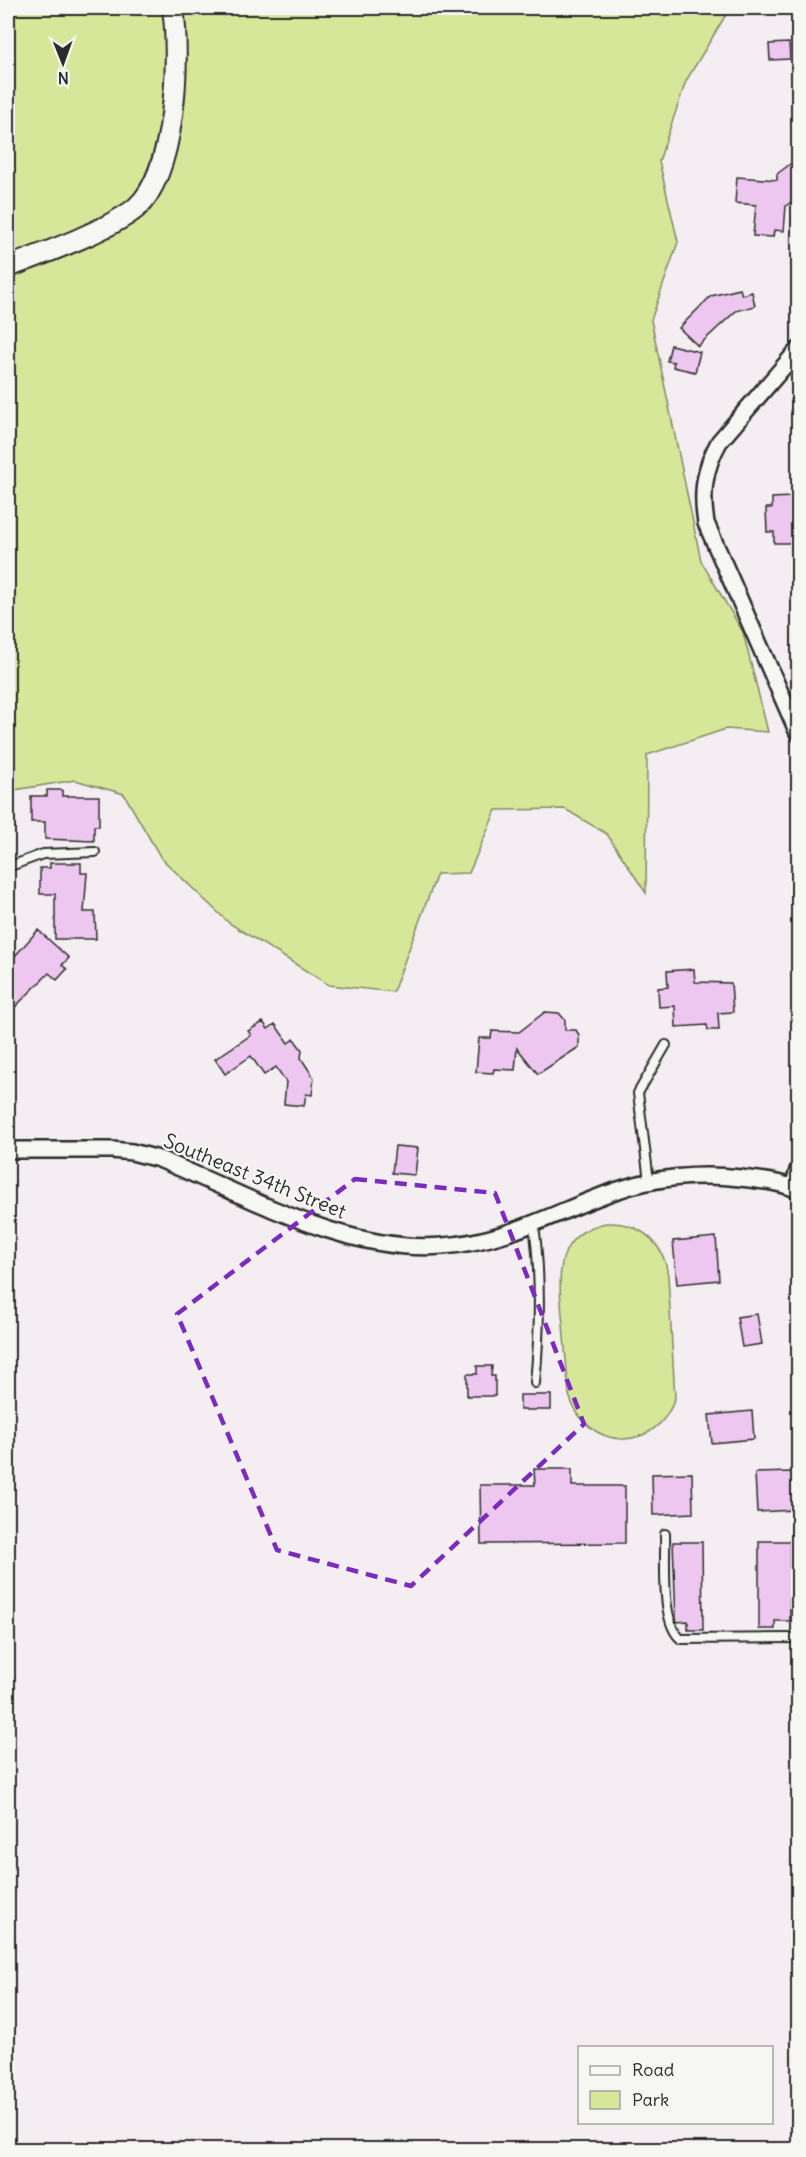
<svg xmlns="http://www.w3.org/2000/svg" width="806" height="2157" font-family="Delius,sans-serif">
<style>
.green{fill:#d7e79a;stroke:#818962;stroke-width:1.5}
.building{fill:#eec7f0;stroke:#2b2b2b;stroke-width:1.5}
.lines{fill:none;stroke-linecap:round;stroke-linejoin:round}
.service-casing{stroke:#2b2b2b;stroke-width:12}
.minor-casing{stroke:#2b2b2b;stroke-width:20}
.tertiary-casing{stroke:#2b2b2b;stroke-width:24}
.service{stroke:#f6f6f2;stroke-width:8}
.minor{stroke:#f6f6f2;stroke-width:15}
.tertiary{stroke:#f6f6f2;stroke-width:20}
.marked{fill:none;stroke:#7b2cbf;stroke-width:4.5;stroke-dasharray:12 8;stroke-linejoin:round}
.labels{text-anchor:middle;stroke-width:4.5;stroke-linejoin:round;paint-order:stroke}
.street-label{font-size:20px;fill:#2b2b2b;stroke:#f6f6f2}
</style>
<rect width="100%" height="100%" fill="#f4edf2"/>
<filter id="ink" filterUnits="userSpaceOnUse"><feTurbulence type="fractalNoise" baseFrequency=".0167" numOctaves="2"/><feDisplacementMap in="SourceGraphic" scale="12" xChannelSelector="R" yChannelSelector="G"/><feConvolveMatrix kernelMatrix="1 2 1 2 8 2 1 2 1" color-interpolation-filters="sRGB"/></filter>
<g filter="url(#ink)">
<path class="green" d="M8 8H730L686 81 659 161 678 242 651 320 701 561 743 632 768 732 726 729 647 755 646 893 607 834 565 809 496 810 469 873 437 874 393 992 329 985 229 923 161 858 124 794 75 780 8 791Z
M606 1223C640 1222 664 1242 668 1276L675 1398C656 1455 586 1451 569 1395 567 1371 565 1348 563 1325 559 1281 551 1234 606 1223Z"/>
<path class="building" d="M789 43 790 59 770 60 769 44Z
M798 158V197L786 206 784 231 774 230 773 237 753 236 756 205 735 203 737 177 777 180V174Z
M740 289 742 295 752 292 755 306 736 311 698 346 679 328 711 296Z
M671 345 700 352 695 372 673 367 674 362 667 361Z
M791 497V508L798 507V530H792L793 543H774V532H767L766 508H772V498Z
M47 790H62V796H99V826H94V841L45 839V822H31V796H47Z
M50 863H81V873H87L84 912H95L96 939H55V894H40V868H50Z
M38 930 69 958 62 965 67 969 57 980 49 973 8 1014V950L14 957Z
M694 969 695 982 731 983 733 1012 718 1013 719 1030H708L707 1025 676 1027 675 1006 659 1007 658 988 668 987 667 971Z
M545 1012 559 1013 565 1020V1030H576L579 1035V1047L538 1074 517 1048 515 1070 494 1069 493 1073 476 1072 479 1038H491L492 1031 519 1032Z
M263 1022 268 1029 275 1024 288 1043 294 1039 302 1050 301 1058 314 1078 312 1095 306 1094 304 1106 284 1104 286 1082 276 1067 264 1075 251 1056 225 1074 215 1059 251 1035 248 1031Z
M395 1146 418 1148 415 1175 392 1173Z
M716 1237 719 1280 677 1284 673 1241Z
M757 1314 762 1344 742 1347 737 1317Z
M477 1366H492L491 1376H495V1396H467V1374H477Z
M520 1395H551V1410H520Z
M752 1411 754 1439 712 1443 709 1415Z
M534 1469H572V1486H625V1543L481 1544 480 1485H535Z
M794 1472 795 1510 757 1512 755 1473Z
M692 1473 693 1513 653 1515 652 1474Z
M759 1541H790V1621H775V1629H759Z
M673 1542H702L703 1630H688V1621L677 1622 676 1618Z"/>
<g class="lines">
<defs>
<path id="service" d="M8 867 43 854 95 852
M649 1181 638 1093 666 1045
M534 1225C541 1277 540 1330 535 1383
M665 1534C666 1561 660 1622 681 1639L798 1638"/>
<path id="minor" d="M798 350 719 442C704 469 701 493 706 523L798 733
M8 1150H112L132 1152 159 1159C247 1195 346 1254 443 1246 506 1242 557 1211 615 1191 655 1177 700 1173 741 1178 760 1180 781 1182 798 1190
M793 1188 798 1170"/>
<path id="tertiary" d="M8 267C40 255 111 229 136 208 176 173 180 58 173 8"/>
</defs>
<use href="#service" class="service-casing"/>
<use href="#minor" class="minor-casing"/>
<use href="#tertiary" class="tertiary-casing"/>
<use href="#service" class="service"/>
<use href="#minor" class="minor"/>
<use href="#tertiary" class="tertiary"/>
</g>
</g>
<path class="marked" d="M355 1179 495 1193 584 1424 411 1586 277 1550 177 1314Z"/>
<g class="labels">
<g class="street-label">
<text transform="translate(255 1176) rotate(22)" y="7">Southeast 34th Street</text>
</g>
</g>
<rect width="806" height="2157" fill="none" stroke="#f6f6f2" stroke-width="30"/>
<rect x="15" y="15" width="776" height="2127" fill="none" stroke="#2b2b2b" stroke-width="2" filter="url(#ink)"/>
<rect x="578" y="2046" width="195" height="78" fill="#f6f6f2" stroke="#a5a5a2" stroke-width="1.5"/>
<rect x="590" y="2066" width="30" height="9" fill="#f6f6f2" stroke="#a5a5a2" stroke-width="1.5"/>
<text x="632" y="2076" font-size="18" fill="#2b2b2b">Road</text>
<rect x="590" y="2091" width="30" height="18" fill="#d7e79a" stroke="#a5a5a2" stroke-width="1.5"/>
<text x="632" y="2106" font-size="18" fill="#2b2b2b">Park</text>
<g transform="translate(63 63) rotate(179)" stroke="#f6f6f2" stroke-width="4.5" paint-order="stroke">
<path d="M0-4.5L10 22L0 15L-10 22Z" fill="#2b2b2b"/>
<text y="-9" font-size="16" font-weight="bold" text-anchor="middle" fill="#2b2b2b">N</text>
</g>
</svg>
